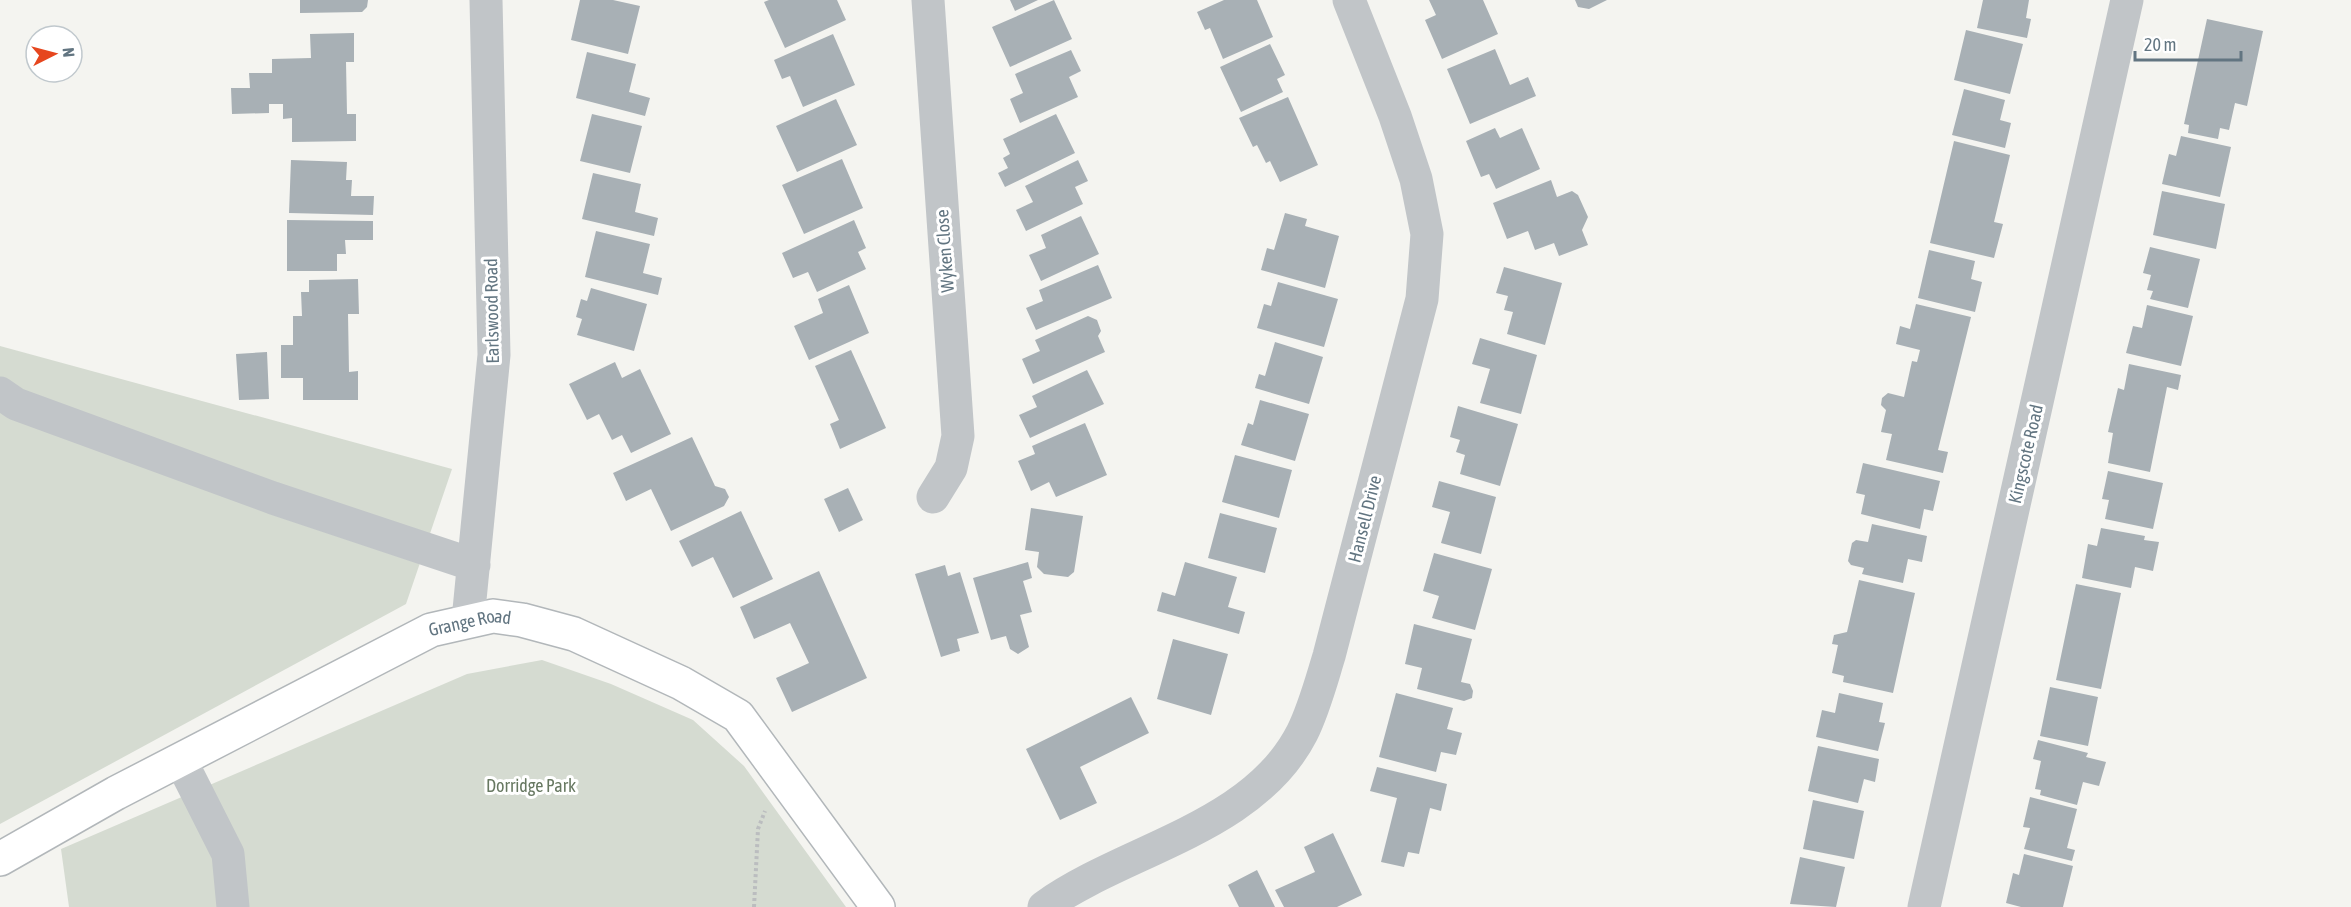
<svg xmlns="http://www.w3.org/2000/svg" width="2351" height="907" font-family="'Asap Condensed',sans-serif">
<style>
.green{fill:#d5dbd1}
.building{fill:#a8b0b5}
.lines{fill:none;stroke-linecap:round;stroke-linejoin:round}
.major-casing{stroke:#b2b7ba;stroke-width:36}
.path{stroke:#bbbdbf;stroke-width:4;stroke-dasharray:3 3;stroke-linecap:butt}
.minor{stroke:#c1c5c8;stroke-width:33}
.major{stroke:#fff;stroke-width:33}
.labels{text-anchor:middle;stroke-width:6;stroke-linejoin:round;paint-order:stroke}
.street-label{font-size:18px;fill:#627581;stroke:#fff}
.park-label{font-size:18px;fill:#677861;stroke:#fff}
</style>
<rect width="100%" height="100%" fill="#f4f4f0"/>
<path class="green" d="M0 346 452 469 406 604 0 824Z
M542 660 611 684 693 720 744 766 846 907H69L61 849 467 674Z"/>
<path class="building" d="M300 0H368L367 7 362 12 300 13Z
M580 0H613L640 6 628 54 571 40Z
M769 0H837L846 20 785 48 764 2Z
M1010 0H1038L1015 11Z
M1054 0 1072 39 1010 67 992 27Z
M1224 0H1257L1273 37 1223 59 1210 28 1205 30 1197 12Z
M1429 0H1483L1498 34 1442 59 1425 20 1436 15Z
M1575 0H1607L1589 9 1578 7Z
M1983 0H2029L2026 18 2031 19 2027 38 1977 28Z
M2207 19 2263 31 2247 106 2235 103 2229 130 2220 128 2218 139 2188 133 2189 125 2184 124Z
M1966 30 2023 44 2010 94 1954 80Z
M354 33V62H346L347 114H356V141L292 142V118L283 119V104H269V113L232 114 231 88H250L249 73H272V59L311 58 310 34Z
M833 34 855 85 803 107 790 76 782 79 774 60Z
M1270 44 1285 75 1277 79 1283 92 1241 112 1220 67Z
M1495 49 1510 85 1528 77 1536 96 1470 124 1447 69Z
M1071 50 1081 71 1069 77 1078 97 1020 123 1010 99 1023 93 1015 74Z
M587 52 636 64 629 92 650 98 645 116 576 98Z
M1964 89 2005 100 2000 120 2011 123 2005 148 1952 135Z
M1288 97 1318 165 1280 182 1270 161 1266 163 1257 145 1253 147 1239 118Z
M836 99 857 145 797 172 776 126Z
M592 114 642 126 630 173 580 161Z
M1056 114 1075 153 1005 187 998 173 1008 168 1003 158 1010 154 1003 139Z
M1495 128 1500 138 1522 128 1540 169 1496 189 1489 174 1481 177 1466 141Z
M2181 136 2231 147 2220 197 2162 184 2169 154 2176 156Z
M1954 141 2010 155 1994 222 2003 224 1994 258 1930 243Z
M842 159 863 208 804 234 782 185Z
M291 160 347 162 346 180H352L351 196H374L373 215 289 213Z
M1078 160 1088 181 1075 187 1083 204 1026 231 1016 210 1033 202 1025 186Z
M593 173 641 184 635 212 658 218 654 236 582 219Z
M1551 180 1557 197 1572 191 1578 195 1588 217 1582 230 1588 245 1559 256 1554 243 1535 250 1528 231 1507 239 1493 203Z
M2162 191 2225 204 2216 249 2153 235Z
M1285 213 1307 219 1305 226 1339 236 1325 288 1261 270 1267 248 1274 250Z
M1081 216 1099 254 1041 281 1029 255 1046 248 1041 235Z
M287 220 373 221V240H345L346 254H337V271H287Z
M854 220 866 248 858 252 866 269 817 292 808 272 793 278 782 253Z
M596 231 650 244 643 273 662 278 658 295 585 277Z
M2150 247 2200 259 2188 308 2150 299 2153 291 2147 290 2151 275 2143 273Z
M1929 250 1975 261 1971 279 1982 282 1975 312 1918 298Z
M1098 265 1112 298 1036 330 1026 308 1043 301 1039 290Z
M1504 267 1562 283 1545 345 1507 334 1513 312 1504 310 1508 296 1496 293Z
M358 279 359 314H348L349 372 358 371V400H303V378H281V345H293V316H302L301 292H309V280Z
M1278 282 1338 299 1324 347 1257 328 1264 304 1271 306Z
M849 285 869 333 809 360 794 326 823 313 818 299Z
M591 288 647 304 634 351 577 335 582 319 576 317 581 299 587 301Z
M1916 304 1971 317 1938 450 1948 452 1943 473 1886 460 1892 434 1881 432 1886 410 1881 405 1882 398 1888 393 1904 397 1912 361 1917 362 1920 350 1896 344 1900 326 1910 329Z
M2147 305 2193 316 2181 366 2126 353 2133 326 2142 328Z
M1088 316 1097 320 1101 331 1098 336 1105 352 1033 384 1022 359 1040 351 1035 340Z
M1480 338 1537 355 1521 414 1480 403 1490 369 1472 364Z
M1275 342 1323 357 1309 404 1255 388 1259 374 1265 376Z
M851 350 886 428 840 449 830 424 839 420 815 366Z
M267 352 269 399 239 400 236 354Z
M615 362 622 378 640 369 671 434 631 453 622 435 612 440 599 414 587 420 569 384Z
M2129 364 2181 375 2178 390 2167 387 2150 472 2108 463 2113 433 2108 432 2118 388 2124 390Z
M1087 370 1104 404 1030 438 1019 415 1037 407 1032 396Z
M1260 400 1309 414 1295 461 1241 445 1248 423 1253 425Z
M1458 406 1518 424 1500 486 1460 474 1465 455 1456 452 1460 440 1450 437Z
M1085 423 1107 475 1056 497 1049 482 1031 491 1018 461 1035 454 1032 446Z
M692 437 715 486 725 489 729 497 724 506 671 531 651 489 626 501 613 473Z
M1235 455 1292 470 1279 518 1222 502Z
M1863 463 1940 481 1933 511 1924 509 1920 529 1861 514 1865 495 1856 493Z
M2108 471 2163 483 2153 529 2105 519 2109 500 2102 499Z
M1439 481 1496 497 1481 554 1441 543 1450 512 1432 507Z
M848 488 863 520 839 532 824 499Z
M1031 508 1083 516 1074 572 1068 577 1044 574 1037 567 1039 552 1025 550Z
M741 511 773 579 733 598 713 557 692 567 679 541Z
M1220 513 1277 528 1265 573 1208 558Z
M1872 524 1927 536 1922 562 1908 559 1903 583 1862 574 1864 568 1851 565 1848 561 1852 543 1856 540 1868 542Z
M2101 528 2145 536 2144 540 2159 542 2153 571 2135 567 2131 588 2082 578 2088 544 2097 546Z
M1434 553 1492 569 1475 630 1432 618 1439 596 1423 591Z
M1028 562 1032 578 1023 581 1032 612 1020 615 1029 647 1018 654 1010 649 1006 636 991 640 973 578Z
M1185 562 1237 577 1228 607 1245 612 1239 634 1157 611 1162 592 1175 596Z
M945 565 948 576 960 572 979 633 957 639 960 651 941 657 915 574Z
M819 571 867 678 792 712 776 678 809 663 790 623 754 639 740 607Z
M1859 580 1915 593 1893 693 1843 682 1844 676 1832 673 1838 645 1832 644 1834 635 1847 632Z
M2076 584 2121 593 2101 689 2056 680Z
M1414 624 1472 639 1461 682 1470 684 1473 691 1472 698 1464 701 1417 689 1422 668 1405 664Z
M1173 639 1228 654 1211 715 1157 699Z
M2050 687 2098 697 2088 746 2040 736Z
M1396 693 1453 708 1447 729 1462 733 1456 755 1441 752 1436 772 1379 757Z
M1839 693 1883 703 1879 722 1885 723 1878 751 1816 737 1822 710 1835 713Z
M1131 697 1149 733 1080 767 1097 803 1060 820 1026 749Z
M2038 740 2088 753 2086 757 2106 762 2099 786 2083 782 2077 805 2040 795 2041 790 2035 789 2041 761 2033 759Z
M1818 746 1879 759 1875 782 1864 779 1858 803 1808 791Z
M1377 767 1447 784 1441 811 1430 808 1419 854 1408 852 1404 867 1381 862 1397 798 1370 791Z
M2030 797 2077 809 2067 848 2075 850 2072 861 2024 849 2030 828 2023 827Z
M1813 800 1864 811 1854 859 1803 849Z
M1333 833 1362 895 1337 907H1284L1275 890 1315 872 1304 847Z
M2024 854 2073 866 2063 907H2021L2006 903 2013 873 2019 875Z
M1800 857 1845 867 1836 907 1790 904Z
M1257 870 1275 907H1239L1228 885Z"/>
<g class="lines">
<defs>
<g id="major">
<path id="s1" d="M0 859 116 793 431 630 493 616 522 620 574 634 681 683 738 716 878 907"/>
</g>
</defs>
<use href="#major" class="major-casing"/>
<path class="path" d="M754 907 758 829 765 811"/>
<path class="minor" d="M928 0 958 436 951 468 933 497
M0 393 16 404 273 498 474 565
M468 620 494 355 486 0
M181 761 228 854 233 907
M1044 907C1124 849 1253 829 1302 733 1314 709 1321 682 1329 656L1422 299 1427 234 1416 179 1395 116 1349 0
M1924 907 2127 0"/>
<use href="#major" class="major"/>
</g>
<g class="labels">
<g class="street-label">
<text transform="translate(945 251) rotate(-94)" y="6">Wyken Close</text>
<text transform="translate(492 311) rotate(-91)" y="6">Earlswood Road</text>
<text transform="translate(2026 454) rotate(-77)" y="6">Kingscote Road</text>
<text transform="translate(1365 519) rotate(-76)" y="6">Hansell Drive</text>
<text dy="6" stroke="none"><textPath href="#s1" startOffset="528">Grange Road</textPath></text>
</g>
<g class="park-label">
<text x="531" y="792">Dorridge Park</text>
</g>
</g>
<g transform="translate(54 54) rotate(84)"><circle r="28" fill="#ffffff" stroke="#c0c8cd" stroke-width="1.5"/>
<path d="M0-4.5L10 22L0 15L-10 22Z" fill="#e6461e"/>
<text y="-9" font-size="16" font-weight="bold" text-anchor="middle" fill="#627581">N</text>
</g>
<path d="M2135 51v9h106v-9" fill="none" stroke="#627581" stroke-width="3"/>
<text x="2144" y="51" font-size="18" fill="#627581" stroke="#ffffff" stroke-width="4.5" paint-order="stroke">20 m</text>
</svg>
